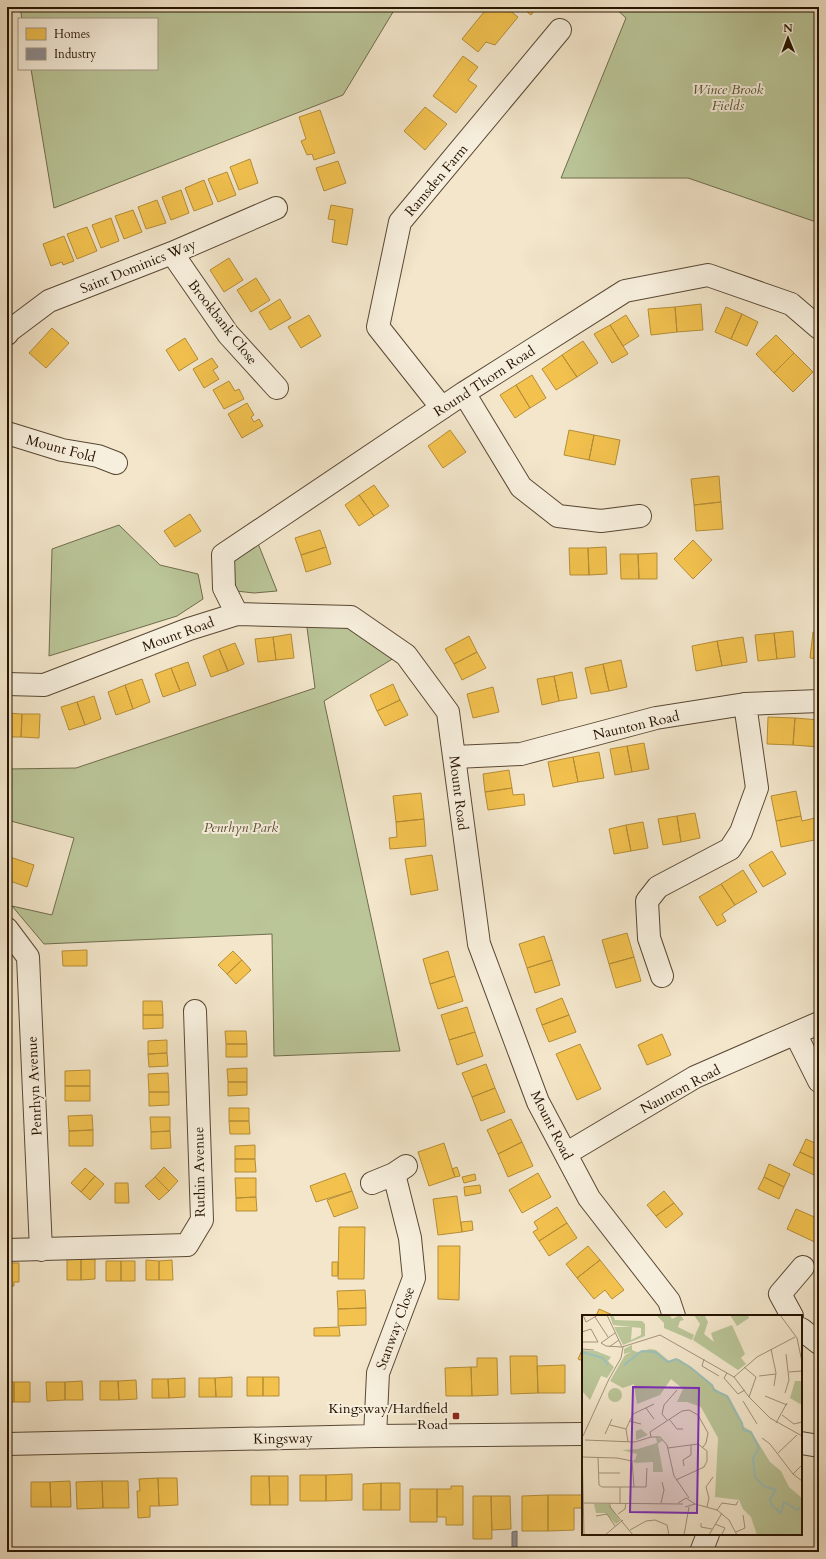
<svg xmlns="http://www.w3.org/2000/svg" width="826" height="1559" font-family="Cardo,serif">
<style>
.green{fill:#bac598;stroke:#706c4c}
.homes{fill:#f2c14e;stroke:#b58d37}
.industry{fill:#8d8d92;stroke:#6e6966}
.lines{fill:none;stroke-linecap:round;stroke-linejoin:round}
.minor-casing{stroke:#594834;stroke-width:24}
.minor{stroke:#f7efdd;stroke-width:22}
.poi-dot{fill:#8f2418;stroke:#f7efdd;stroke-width:1.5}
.labels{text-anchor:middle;stroke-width:4;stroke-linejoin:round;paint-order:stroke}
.park-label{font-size:14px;font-style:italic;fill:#5a5236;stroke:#f7efdd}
.street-label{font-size:14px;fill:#261401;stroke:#f7efdd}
.poi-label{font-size:14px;fill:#261401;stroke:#f7efdd;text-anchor:end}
.inset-river{fill:none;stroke:#9bbfb9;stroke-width:2}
.inset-road{fill:none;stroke:#a1927a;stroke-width:1}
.view{fill:#7b2cbf;fill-opacity:0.15;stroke:#7b2cbf;stroke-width:2}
.inset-edge{fill:none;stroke:#261401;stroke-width:2}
</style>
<rect width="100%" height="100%" fill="#f3e6cb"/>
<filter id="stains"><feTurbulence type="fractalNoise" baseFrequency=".005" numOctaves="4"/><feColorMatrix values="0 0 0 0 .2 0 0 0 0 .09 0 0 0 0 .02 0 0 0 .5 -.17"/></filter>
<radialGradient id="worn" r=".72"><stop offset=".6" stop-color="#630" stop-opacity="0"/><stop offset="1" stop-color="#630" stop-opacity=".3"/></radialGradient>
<path class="green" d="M20 7H396L343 95 54 208 31 69H157V19H22Z
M614 7H819V223L688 178H561L626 18Z
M119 525 160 565 198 574 203 599 177 616 49 656 52 549Z
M257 541 277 591 254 593 236 591 228 577 231 560Z
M306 620 348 622 394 658 324 701 400 1051 274 1056 272 934 44 944 12 906 52 915 74 838 7 820V769L76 768 315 688Z"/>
<path class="homes" d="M488 7H505L518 17 495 45 486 42 478 52 462 39Z
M521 7H537L531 15Z
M463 56 478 67 468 80 477 86 456 113 433 96Z
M425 107 447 124 425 150 404 131Z
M320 110 335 153 314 160 312 154 307 155 301 141 306 139 299 117Z
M250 159 258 183 239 190 230 167Z
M338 161 346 183 324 191 316 168Z
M227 172 236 195 218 202 208 179Z
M204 180 213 204 194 211 185 188Z
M181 190 189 213 171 220 162 197Z
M157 200 166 223 146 229 138 207Z
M331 205 353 209 347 245 332 242 335 220 328 219Z
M133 210 142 232 124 239 115 216Z
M111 218 119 241 101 248 92 225Z
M87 227 97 251 77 259 67 234Z
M64 236 74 261 63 265 62 262 51 266 43 244Z
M229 258 243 280 224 292 210 270Z
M256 278 270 300 251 312 237 290Z
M280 299 291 318 270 330 259 312Z
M701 304 703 330 677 332 675 307Z
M675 307 677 332 651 335 648 309Z
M726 307 742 314 731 339 715 332Z
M742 314 758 322 747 346 731 339Z
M309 315 321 336 301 348 288 327Z
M626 315 639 336 623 346 610 325Z
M610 325 628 354 612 363 594 334Z
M52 328 69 343 46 368 29 353Z
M776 335 794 353 774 373 756 354Z
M185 338 198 359 179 371 166 350Z
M583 341 598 363 577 377 562 355Z
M794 353 813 372 793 392 774 373Z
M562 355 577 377 556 390 542 369Z
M212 358 218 367 213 370 219 379 204 388 193 369Z
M532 375 546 398 530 408 516 385Z
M229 381 235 391 239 389 244 399 224 409 213 390Z
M516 385 530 408 515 418 500 395Z
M247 403 254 415 251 417 254 422 259 419 263 426 242 438 228 414Z
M450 430 466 452 443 468 428 446Z
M569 430 594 435 589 460 564 455Z
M594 435 620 440 615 465 589 460Z
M719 476 721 502 694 505 691 479Z
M374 485 389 506 374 516 359 495Z
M359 495 374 516 359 526 345 505Z
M721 502 723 529 696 531 694 505Z
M190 514 201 531 175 547 164 531Z
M320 530 326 547 301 555 295 538Z
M693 540 712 560 693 579 674 559Z
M326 547 331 564 306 572 301 555Z
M606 547 607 574 589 575 588 548Z
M569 548H588L589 575H570Z
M657 553V579H639L638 554Z
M620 554H638L639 579H621Z
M793 631 795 657 777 659 774 633Z
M813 632 819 633V659L810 658Z
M774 633 777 659 758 661 755 635Z
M291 634 294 658 276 660 273 637Z
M469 636 477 652 454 664 445 649Z
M273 637 276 660 258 662 255 639Z
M743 637 747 662 722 666 717 641Z
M717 641 722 666 696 671 692 646Z
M235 643 244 664 228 671 219 649Z
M219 649 228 671 211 677 203 656Z
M477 652 486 668 462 680 454 664Z
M621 660 627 687 609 691 603 664Z
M188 662 196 685 180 691 171 668Z
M603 664 609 691 591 694 585 668Z
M171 668 180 691 163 697 155 674Z
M572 672 577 698 559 701 554 676Z
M554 676 559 701 542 705 537 679Z
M142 679 150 702 133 709 125 685Z
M393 684 400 700 377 711 370 695Z
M125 685 133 709 116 715 108 692Z
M493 687 499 712 473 718 467 694Z
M94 696 101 719 85 725 77 702Z
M400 700 408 715 385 726 377 711Z
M77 702 85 725 69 730 61 707Z
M7 713 22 714 21 737H7Z
M22 714H40L39 738 21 737Z
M768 717 795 718 793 745 767 744Z
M795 718 819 720V747L793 745Z
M644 743 649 769 632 772 627 746Z
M627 746 632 772 615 775 610 749Z
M599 752 604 778 578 782 573 757Z
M573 757 578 782 553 787 548 762Z
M509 770 512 788 485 792 483 774Z
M512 788 513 795 524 794 525 805 488 810 485 792Z
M796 791 801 816 776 821 771 796Z
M421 793 424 819 396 822 393 796Z
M695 813 700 838 681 842 677 816Z
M677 816 681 842 663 845 658 819Z
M801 816 802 821 815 818 819 839 781 847 776 821Z
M424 819 426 846 390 849 389 838 397 837 396 822Z
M643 822 648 848 631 851 626 825Z
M626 825 631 851 614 854 609 829Z
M772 851 786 874 763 887 749 865Z
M432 855 438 890 411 895 405 859Z
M7 856 34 865 27 887 7 880Z
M743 870 757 892 735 905 721 884Z
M721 884 735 905 722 914 726 921 717 926 699 897Z
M627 933 634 957 609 964 602 940Z
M544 936 552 960 527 968 519 944Z
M87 950V966H63L62 951Z
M233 951 242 960 227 974 218 965Z
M448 951 455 976 430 984 423 959Z
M634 957 641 981 616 988 609 964Z
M242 960 251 970 236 984 227 974Z
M552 960 560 985 535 993 527 968Z
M455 976 463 1001 438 1009 430 984Z
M562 998 569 1015 542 1025 536 1009Z
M143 1001H162L163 1015H143Z
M467 1007 475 1032 449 1040 441 1015Z
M143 1015H163V1028L143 1029Z
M569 1015 576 1032 549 1042 542 1025Z
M225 1031H246L247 1044H226Z
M475 1032 483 1056 457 1065 449 1040Z
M662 1034 671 1055 647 1065 638 1045Z
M167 1040V1053L148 1054V1041Z
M226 1044H247V1057H226Z
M580 1044 601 1089 577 1100 556 1054Z
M167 1053 168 1066 149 1067 148 1054Z
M486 1064 495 1088 472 1097 462 1073Z
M247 1068V1082H228L227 1069Z
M90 1070V1086H65V1071Z
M168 1073 169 1092H149L148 1074Z
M228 1082H247V1095L228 1096Z
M65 1086H90V1101H65Z
M495 1088 505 1112 481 1121 472 1097Z
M149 1092H169V1105L149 1106Z
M7 1097H8L9 1112H7Z
M229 1108H249V1121H229Z
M92 1115 93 1130 69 1131 68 1116Z
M150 1117H170V1131L151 1132Z
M511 1119 522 1142 498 1154 487 1130Z
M229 1121H249L250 1134H230Z
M7 1127H10L11 1142H7Z
M93 1130V1146H69V1131Z
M170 1131 171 1148 151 1149V1132Z
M806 1139 819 1145V1161L800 1152Z
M7 1142H11V1158H7Z
M522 1142 533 1166 508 1177 498 1154Z
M444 1143 455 1177 429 1186 418 1152Z
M255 1145V1159H235V1146Z
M800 1152 819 1161 814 1175 793 1165Z
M235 1159H255L256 1172H235Z
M769 1164 790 1174 784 1187 764 1177Z
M164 1167 178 1181 169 1191 155 1177Z
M457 1167 460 1176 455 1177 452 1169Z
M85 1168 95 1176 81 1192 71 1183Z
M345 1173 352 1191 316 1202 310 1186Z
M538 1173 551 1197 522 1213 509 1190Z
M475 1174 476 1180 464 1183 462 1177Z
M95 1176 104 1184 90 1200 81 1192Z
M155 1177 169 1191 159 1200 145 1186Z
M764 1177 784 1187 779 1199 758 1189Z
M235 1178H256V1197L236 1198Z
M115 1183H128L129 1203H115Z
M480 1185 481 1193 465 1196 464 1187Z
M352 1191 358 1208 334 1217 327 1200Z
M664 1191 674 1203 656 1216 647 1205Z
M457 1196 462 1232 438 1235 433 1199Z
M256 1197 257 1211H236V1198Z
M674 1203 683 1214 666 1228 656 1216Z
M557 1207 567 1223 539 1241 533 1232 538 1229 534 1222Z
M796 1209 819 1219V1244L787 1229Z
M472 1221 473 1230 462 1232 461 1222Z
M567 1223 577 1238 549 1256 539 1241Z
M339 1227H365L364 1279H338Z
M438 1246H460L459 1300 438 1299Z
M588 1246 600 1260 577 1278 566 1264Z
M67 1259H81V1280H67Z
M81 1259H95V1279L81 1280Z
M146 1260 159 1261V1280H146Z
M172 1260 173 1280H159V1261Z
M600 1260 624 1290 612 1299 605 1290 594 1299 577 1278Z
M106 1261H121V1281H106Z
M121 1261H135V1281H121Z
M332 1262H338V1276H332Z
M7 1263H19V1282H14V1286H7Z
M365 1290 366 1308 338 1309 337 1291Z
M366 1308V1325L338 1326V1309Z
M599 1309 615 1316H596Z
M339 1327 340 1336H314V1328Z
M583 1348V1361L578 1359Z
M510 1356H537L538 1393 511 1394Z
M477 1358H497L498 1395 472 1396 471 1367H477Z
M565 1365V1393H538L537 1366Z
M471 1367 472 1396H446L445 1368Z
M232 1377V1397H216L215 1378Z
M247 1377H263V1396H247Z
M263 1377H279V1396H263Z
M185 1378V1397L169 1398 168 1379Z
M199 1378H215L216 1397H199Z
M152 1379H168L169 1398H152Z
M136 1380 137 1399 119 1400 118 1381Z
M82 1381 83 1400H65V1382Z
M100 1381H118L119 1400H100Z
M7 1382H14V1402H7Z
M14 1382H30V1402H14Z
M46 1382H65V1400L47 1401Z
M352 1474V1500L326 1501V1475Z
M300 1475H326V1501H300Z
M251 1476H269L270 1505H251Z
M269 1476H288V1505H270Z
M158 1478H177L178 1505 159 1506Z
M158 1478 159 1506H150V1517L138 1518 137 1491H140L139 1479Z
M70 1481 71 1507H51L50 1482Z
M102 1481H128L129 1508H103Z
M102 1481 103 1508 77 1509 76 1482Z
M31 1482H50L51 1507H31Z
M381 1483H400V1510H381Z
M381 1483V1510H363V1484Z
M451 1486H463V1525H446V1517H437V1489H451Z
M410 1489H437V1522H410Z
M548 1495H583V1508H574V1530L548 1531Z
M548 1495V1531H522V1496Z
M473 1496H491L492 1539H473Z
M491 1496H510L511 1529 492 1530Z"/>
<path class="industry" d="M517 1531V1547H512V1532Z"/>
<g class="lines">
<defs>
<path id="minor" d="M172 253 228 334 277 388
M7 334 9 331 49 301 172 253 276 208
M464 393 521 487 558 516 601 521 640 516
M442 408 378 327 400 222 560 30
M7 433 62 450 98 456 116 463
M237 614 224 588 223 555 464 393 625 291 708 275 791 304 819 328
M7 684 44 685 189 629 237 614 351 617 406 655 448 712 479 944 538 1102 589 1198 669 1301 674 1316
M455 757 521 754 656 718 745 704 819 701
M7 929 28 957 41 1250
M662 976 649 938 647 901 658 887 730 849 741 832 757 788 745 704
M796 1035 819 1081
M567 1153 695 1077 819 1023
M372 1183 394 1174 406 1166
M7 1250 187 1245 202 1220 195 1011
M792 1316 780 1294 803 1267
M801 1329 819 1343
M375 1436 378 1373 414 1278 410 1238 394 1174
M801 1443 819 1446
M7 1444 375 1436 583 1434
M701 1552 708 1534"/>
</defs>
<use href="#minor" class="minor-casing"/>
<use href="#minor" class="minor"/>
</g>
<rect class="poi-dot" x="452" y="1412" width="8" height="8" rx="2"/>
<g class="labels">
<g class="park-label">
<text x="728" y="94">Wince Brook<tspan x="728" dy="16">Fields</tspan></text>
<text x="241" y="832">Penrhyn Park</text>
</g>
<g class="street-label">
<text transform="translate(436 180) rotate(-50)" y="5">Ramsden Farm</text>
<text transform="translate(138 266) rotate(-22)" y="5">Saint Dominics Way</text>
<text transform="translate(223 322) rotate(52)" y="5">Brookbank Close</text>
<text transform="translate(484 381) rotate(-33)" y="5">Round Thorn Road</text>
<text transform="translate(61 448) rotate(15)" y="5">Mount Fold</text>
<text transform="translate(178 634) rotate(-20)" y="5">Mount Road</text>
<text transform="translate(636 725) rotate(-13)" y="5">Naunton Road</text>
<text transform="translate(459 793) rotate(83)" y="5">Mount Road</text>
<text transform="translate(34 1086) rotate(-93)" y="5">Penrhyn Avenue</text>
<text transform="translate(680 1089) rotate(-28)" y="5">Naunton Road</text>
<text transform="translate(552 1125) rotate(63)" y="5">Mount Road</text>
<text transform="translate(199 1172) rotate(-91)" y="5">Ruthin Avenue</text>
<text transform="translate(395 1328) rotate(-70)" y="5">Stanway Close</text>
<text transform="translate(283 1438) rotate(-1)" y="5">Kingsway</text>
</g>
<g class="poi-label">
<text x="448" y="1413">Kingsway/Hardfield<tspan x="448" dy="16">Road</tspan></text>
</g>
</g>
<g transform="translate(582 1315)">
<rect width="220" height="220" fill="#f3e6cb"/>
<path d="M31 0 33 5 60 6 63 9V21L41 30 32 12H50L49 25 59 20V13L31 10 28 1ZM74 0H88L90 4 98 0 102 5 98 6 96 12 112 20 110 25 82 13V8ZM112 0H125L123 1 126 7 122 19 132 27 129 18 150 10 163 39 159 43 164 49 156 55 111 25 118 9ZM148 0H166L167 3 155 11ZM50 30V35L55 37 68 34 74 35 87 46 97 44 110 53 137 77 147 82 162 112 169 116 188 147 199 156 207 172 220 183V220H175L169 202 161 194 157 185 133 182 136 123 119 92 105 87H95L101 74 89 64 78 80 55 89 52 69 41 73 28 66 43 40 49 37 42 39V34ZM0 35 14 36 29 42 26 46 32 52 25 63 19 61 8 85 0 76ZM213 66H220V90L208 83ZM26 80a7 7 0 1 1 14 0a7 7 0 1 1-14 0ZM59 114 66 120 54 125V116ZM74 122 81 125 76 129 81 157H71V147L53 148 50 145H53L55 139 40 135 56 134 75 128ZM12 189H27L38 206 34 209 23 198H14Z" fill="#bac598"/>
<path class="inset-river" d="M0 37 21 43 26 50M42 50 60 36 73 37 86 47 94 44 108 52 130 70 132 75 145 81 160 108 161 115 169 117 177 133 171 143 173 162 181 171 194 175 188 184 190 191 199 198 202 187 215 195 220 191"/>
<path class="inset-road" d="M1 0 4 7 16 0M25 0 40 32 78 20 152 62 167 82 188 103 220 121M198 0 215 23 220 47M13 2 26 22M0 17 9 14 16 27H0M33 18 19 28 24 31 40 32M27 32 37 25M0 34 12 35M189 34 194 58 192 71M122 44 120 51 137 61M162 52 174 62 167 82M207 57 220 56M145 58 142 63 156 79 163 75M177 61 194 59M152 62 175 42 213 22M203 78 207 65 204 39M183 81 205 90M161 86 175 109M64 93 72 104M200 100 212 109 220 107M87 104 95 114H101M85 105 80 99 82 90 95 75M47 106 59 109M194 108 205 88M28 110 44 114M23 119 30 104M1 121 27 64 39 43 41 32M69 122 68 117 100 96 107 95 116 100 126 118 124 128 121 132M180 123 188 129 211 159 220 166M3 125 53 127 69 122H78L85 130 92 161 107 183M46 127 44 114 51 99 72 89M0 130 2 220M86 133 116 129 125 136V146L122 152 94 165M196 138 215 120M0 142 35 143 50 146 52 172M16 142 17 170 20 172H64L65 153M102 151 101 145 109 140V130M17 158H38M211 159 220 150M0 188 101 189M28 188V192L51 220M38 188V172M79 188 82 175 80 167M96 188 104 183 113 189M103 192 113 189 135 195 147 205 155 220M125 192 127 183 124 172 131 162M135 195 140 188 154 190 156 186M36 199 43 194 44 188M14 201 25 199 33 211M119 208V212L130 214M133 209 143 213 140 219M48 215 64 206 73 205 85 210 87 220M154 217 163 213 161 200M23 220 41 205M102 220 107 192M127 220 140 198"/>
<path class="view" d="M51 72 117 73 115 198 48 197Z"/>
<rect width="220" height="220" class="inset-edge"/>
</g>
<rect width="826" height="1559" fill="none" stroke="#f3e6cb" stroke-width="24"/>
<rect x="8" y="8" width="810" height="1543" fill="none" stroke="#261401" stroke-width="2"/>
<rect x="12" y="12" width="802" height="1535" fill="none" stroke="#261401"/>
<rect x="18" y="18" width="140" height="52" fill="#f7efdd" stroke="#a39785"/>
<rect x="26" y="28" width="20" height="12" fill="#f2c14e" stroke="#a39785"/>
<text x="54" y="38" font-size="12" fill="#261401">Homes</text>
<rect x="26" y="48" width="20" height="12" fill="#8d8d92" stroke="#a39785"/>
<text x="54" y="58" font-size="12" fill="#261401">Industry</text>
<g transform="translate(788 38) rotate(359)" stroke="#f7efdd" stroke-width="3" paint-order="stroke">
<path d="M0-3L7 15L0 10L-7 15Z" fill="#261401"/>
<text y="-6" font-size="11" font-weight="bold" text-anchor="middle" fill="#261401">N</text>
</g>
<rect width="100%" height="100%" filter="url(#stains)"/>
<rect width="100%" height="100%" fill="url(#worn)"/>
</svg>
